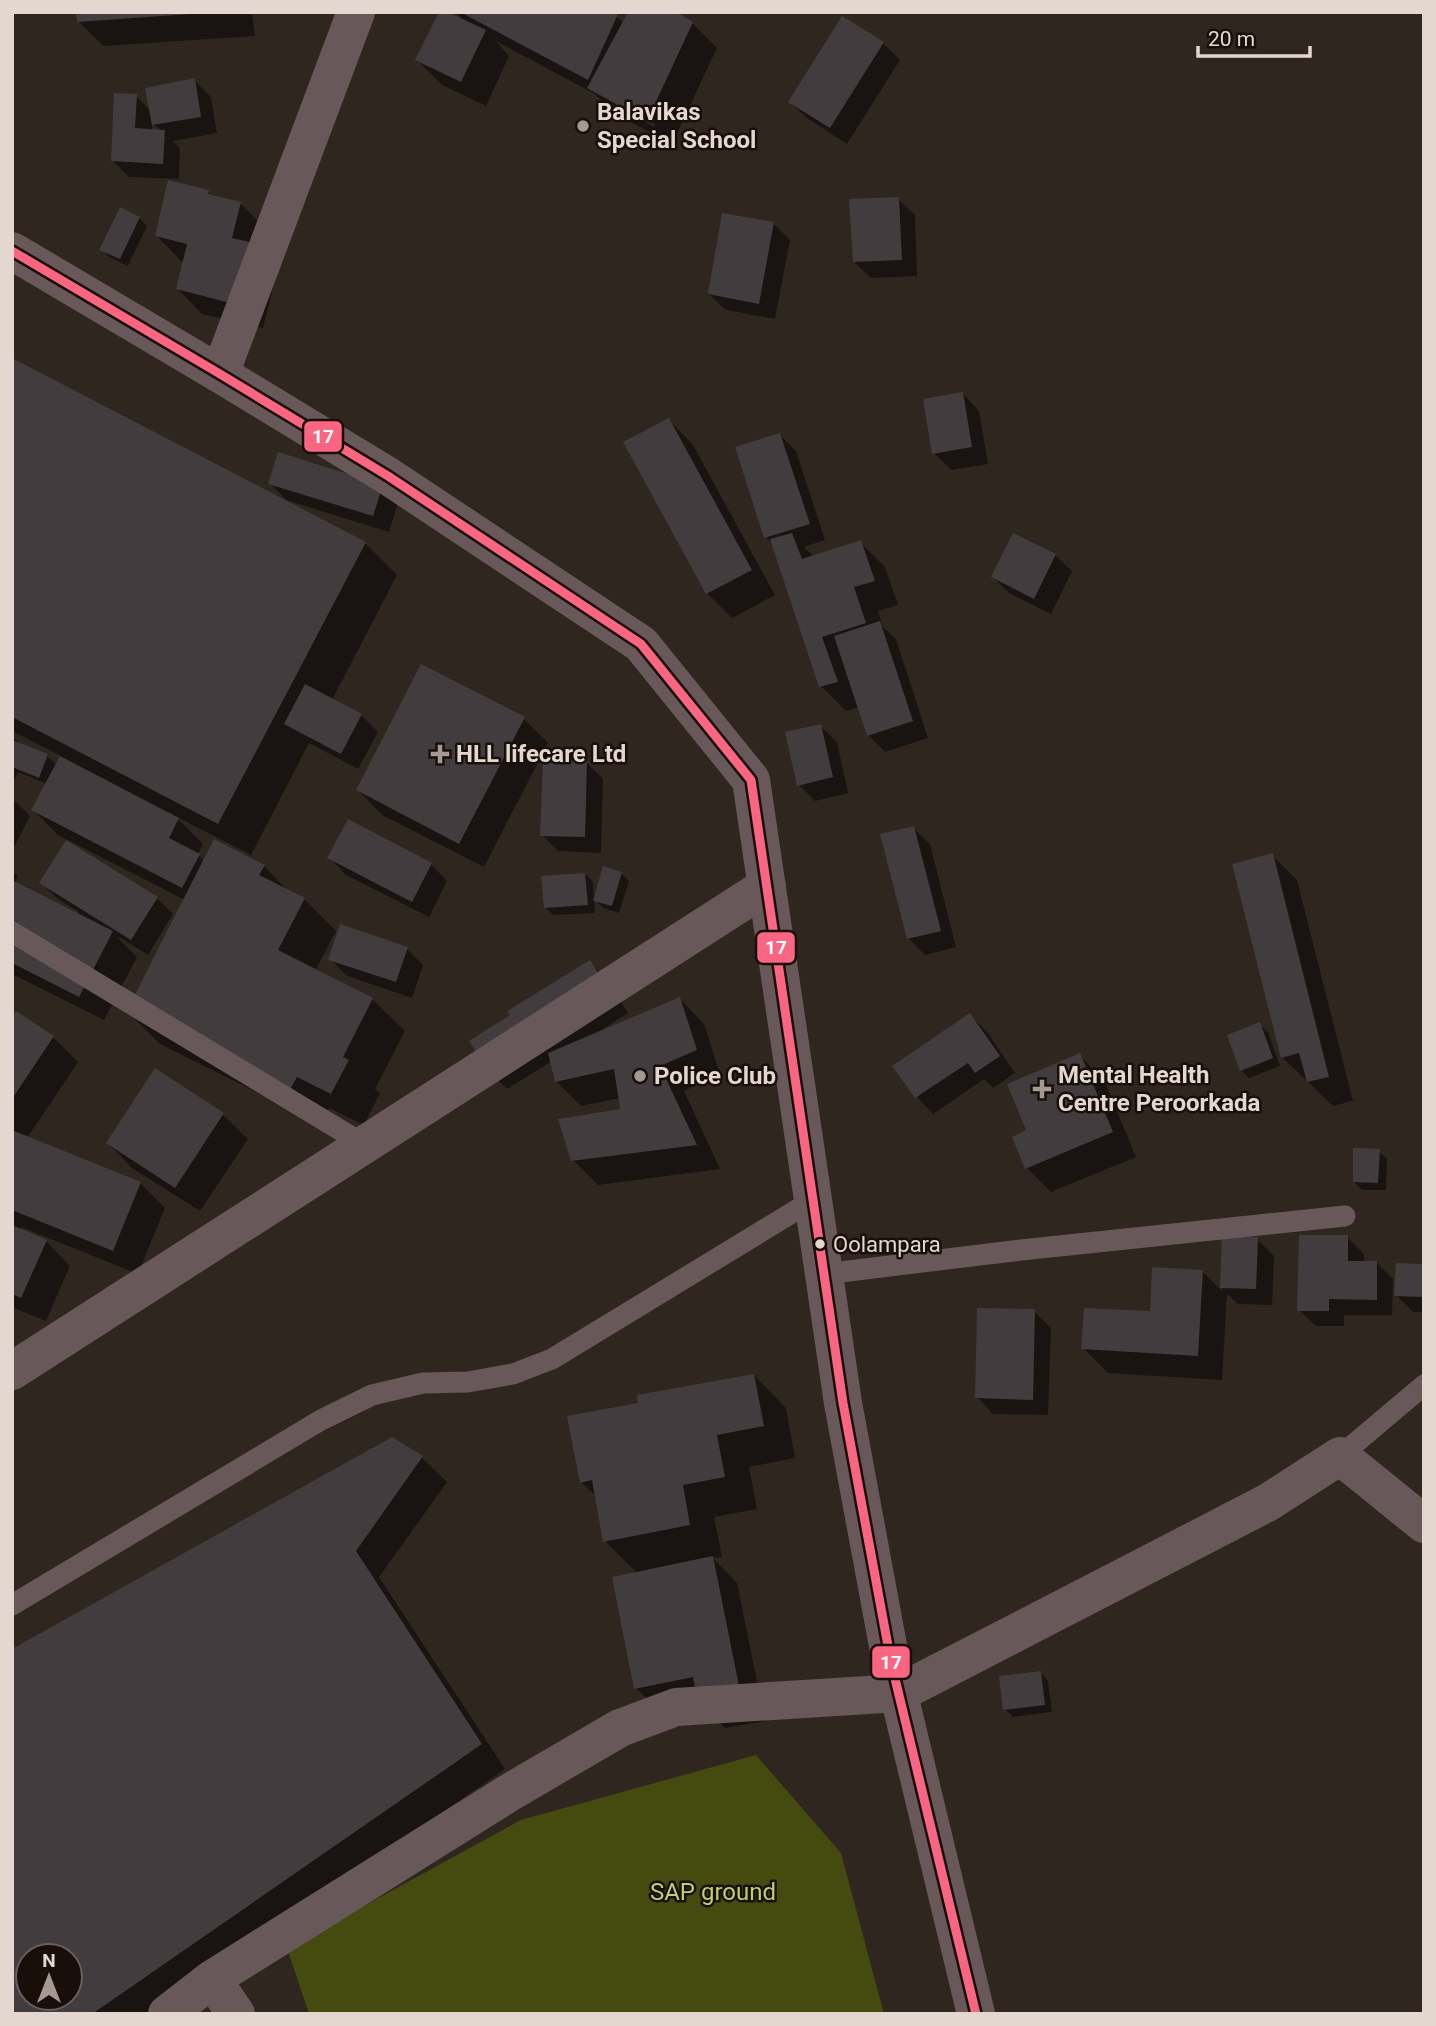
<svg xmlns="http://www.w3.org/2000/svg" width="1436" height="2026" font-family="Roboto,sans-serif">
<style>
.green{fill:#454a0f}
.shadow{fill:#0007;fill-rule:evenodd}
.building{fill:#423c3e;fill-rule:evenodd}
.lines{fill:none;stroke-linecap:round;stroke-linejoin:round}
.service{stroke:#68585a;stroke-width:21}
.minor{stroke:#68585a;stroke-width:38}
.tertiary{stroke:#68585a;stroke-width:38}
.bus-1-casing{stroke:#180f0b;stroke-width:14}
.bus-1{stroke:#fa6682;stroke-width:9}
.poi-dot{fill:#a59992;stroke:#180f0b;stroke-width:2.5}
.bus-dot{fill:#e4d7d0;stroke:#180f0b;stroke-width:2.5}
.labels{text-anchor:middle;stroke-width:5;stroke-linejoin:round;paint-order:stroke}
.bus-label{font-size:22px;fill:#e4d7d0;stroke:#180f0b;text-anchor:start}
.poi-label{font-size:24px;font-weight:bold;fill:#e4d7d0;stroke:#180f0b;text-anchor:start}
.park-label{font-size:24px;fill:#c0d068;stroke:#180f0b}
.line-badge{stroke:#180f0b;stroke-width:2.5}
.badge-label{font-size:19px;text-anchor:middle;font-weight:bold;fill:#fff}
</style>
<rect width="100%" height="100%" fill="#302620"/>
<path class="green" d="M756 1755 841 1853 884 2014H309L287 1948 521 1820Z"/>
<path class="shadow" d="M78 12H252L255 36 103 46 78 21Z
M455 12H611L624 23H692L717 48 672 144 614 113 595 94 496 41 509 56 486 106 442 85 417 60 464 21ZM616 102 655 124 654 127 616 106Z
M843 18 883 43 900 60 847 144 807 118 790 102Z
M194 80 211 97 217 133 173 141 180 148 179 179 129 177 112 160 136 96 151 111ZM152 123 161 131H152Z
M208 192 213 197 240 203 265 228 278 269 263 328 202 314 178 289 185 261H181L157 236Z
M898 199 915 215 917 276 871 278 854 262Z
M139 218 147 226 128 266 109 257 102 250Z
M773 223 790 240 775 319 726 310 709 294Z
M12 360 365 543 397 575 332 700 361 715 378 732 358 769 309 743 251 855 175 816 203 844 198 854 205 862 264 866 290 893 304 899 336 931 315 971 372 999 405 1031 375 1089 380 1093 364 1125 329 1108 321 1124 160 1044 128 1012 185 900 58 835 33 810 47 784 18 772 14 781 12 780V736L22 746 47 756 57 765 61 756 12 731Z
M963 394 979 411 988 464 951 470 934 453Z
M669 420 693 445 775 595 732 618 707 593Z
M780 435 796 451 825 540 804 547 814 557 860 542 885 567 898 605 878 611 883 627 896 639 928 738 885 752 868 735 859 707 846 711 821 686 774 546 766 537Z
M270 483 382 487 398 503 389 532 286 500Z
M1055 555 1072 571 1051 614 1009 593 993 577Z
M523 718 548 743 484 867 382 815 358 790Z
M820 726 837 742 848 793 815 801 799 785Z
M586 762 603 779 601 853 558 851 542 835Z
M12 798 30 816 12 851Z
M913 828 930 844 956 947 925 955 908 938Z
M1272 855 1297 880 1353 1101 1333 1106 1282 1057Z
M330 858 431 864 447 881 429 917 346 875Z
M12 871 18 876 15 883 78 915 79 912 58 899 41 883 157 898 173 914 148 955 119 937 118 938 137 957 104 1020 12 974Z
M621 873 629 881 619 913 603 908 595 900Z
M585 874 593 882 595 913 553 915 545 907Z
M407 949 423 965 412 998 347 976 330 959Z
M589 962 606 978 628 1013 600 1031 601 1033 680 999 704 1024 720 1074 684 1091 720 1169 598 1185 573 1160 622 1110 620 1098 581 1106 556 1081 552 1061 507 1089 491 1073Z
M970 1015 987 1032 1015 1073 993 1088 984 1079 933 1114 917 1097 895 1066Z
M12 1020 53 1037 78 1062 27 1138 140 1183 165 1208 138 1274 21 1227 20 1230 46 1241 70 1266 46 1321 14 1308 12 1312Z
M1260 1025 1268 1032 1280 1066 1249 1078 1241 1070Z
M1079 1055 1104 1080 1136 1157 1051 1192 1027 1168 1029 1131Z
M155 1071 223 1115 248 1139 200 1211 132 1168 108 1143Z
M1379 1151 1387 1159 1386 1190H1362L1354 1182Z
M1347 1237 1364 1254V1262H1376L1393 1279 1392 1315H1344V1326H1316L1299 1310Z
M1223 1238 1257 1239 1274 1256 1272 1305 1238 1304 1227 1294 1222 1380 1108 1373 1083 1348 1152 1313 1203 1272 1222 1291Z
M1424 1266V1312H1413L1396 1295Z
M1034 1311 1051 1328 1048 1415 993 1414 977 1397Z
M754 1375 786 1408 795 1458 749 1467 757 1509 714 1517 722 1557 713 1558 737 1583 765 1721 725 1728 701 1705 661 1713 636 1688 637 1573 605 1541 597 1497 581 1482 640 1404Z
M392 1439 422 1458 447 1482 379 1577 505 1769 152 2014H12V1651ZM28 1956H70V1998H28Z
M1041 1673 1048 1681 1052 1712 1013 1717 1005 1709Z"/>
<path class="building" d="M76 12H191V14L77 22Z
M439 12H448L486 30 461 82 415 60Z
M460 12H614L618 14 588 80Z
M628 12H676L693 22 647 121 587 88Z
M842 16 884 42 830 128 788 102Z
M195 78 201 117 152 125 145 88Z
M114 93 137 94 135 128 165 130 163 164 111 161Z
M168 180 209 190 208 194 241 202 232 238 254 243 238 305 176 289 187 244 155 236Z
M899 197 902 260 853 262 849 199Z
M120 207 140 217 120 259 99 250Z
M722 213 774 222 759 304 708 294Z
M12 358 366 542 218 824 12 717Z
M963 392 972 447 932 454 923 399Z
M669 418 752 570 706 594 623 442Z
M780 433 810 524 764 538 735 447Z
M278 452 383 485 373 516 268 484Z
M792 533 802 559 861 540 875 581 854 587 866 623 822 637 838 682 819 687 770 539Z
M1013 533 1056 554 1034 599 991 577Z
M880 621 913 721 867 736 834 636Z
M421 664 525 717 459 844 356 790Z
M305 684 362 714 341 754 284 724Z
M821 724 833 777 797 786 785 732Z
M12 740 48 754 39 778 12 767Z
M60 756 179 818 169 838 200 854 182 888 31 810Z
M543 758 587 760 585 837 540 836Z
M348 819 432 863 412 902 327 858Z
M914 826 941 931 907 939 880 834Z
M214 839 265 865 259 875 305 898 278 950 373 998 343 1057 349 1060 331 1094 297 1077 288 1093 126 1012Z
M66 840 158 897 131 940 39 883Z
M1273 853 1329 1077 1307 1082 1299 1053 1281 1058 1232 864Z
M603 866 622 872 612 906 593 901Z
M585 873 588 905 544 908 541 876Z
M12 880 113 931 79 997 12 963Z
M340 924 408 947 396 982 328 960Z
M590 960 613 996 490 1074 469 1041 510 1015 507 1011Z
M680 997 697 1050 660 1066 697 1145 571 1161 558 1119 620 1109 614 1069 555 1082 548 1053Z
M16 1011 54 1036 12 1099V1017Z
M970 1013 1000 1056 975 1073 968 1063 915 1098 892 1066Z
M1260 1022 1273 1058 1240 1071 1227 1035Z
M1080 1053 1113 1132 1025 1169 1012 1137 1026 1130 1007 1084Z
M155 1068 224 1113 175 1188 106 1143Z
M12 1130 141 1182 113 1251 12 1210Z
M1353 1148 1380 1149 1378 1183 1353 1182Z
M12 1225 47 1240 21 1298 12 1294Z
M1299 1235H1348V1261H1377V1300L1329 1299V1311H1297Z
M1222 1236 1258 1237 1256 1289 1220 1288Z
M1396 1263 1424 1264V1297L1394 1296Z
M1152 1267 1203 1270 1198 1356 1081 1349 1084 1308 1150 1311Z
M977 1308 1035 1309 1033 1400 975 1398Z
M754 1374 764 1426 717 1435 725 1477 683 1485 690 1525 603 1542 592 1480 580 1483 567 1416 638 1403 637 1395Z
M392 1437 423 1456 356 1551 482 1744 92 2014H12V1649ZM28 1956H70V1998H28Z
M713 1556 741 1696 698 1704 693 1677 634 1689 612 1577Z
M1041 1671 1045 1705 1003 1710 999 1676Z"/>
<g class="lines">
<path class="service" d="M12 932 365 1145
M824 1274 1021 1250 1345 1216
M1340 1456 1424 1385
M12 1605 321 1420 372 1395 423 1383 468 1382 513 1374 552 1359 813 1200"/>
<path class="minor" d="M220 374 356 12
M12 1371 767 886
M212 1979 236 2014
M167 2014 212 1979 512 1791 620 1728 676 1707 899 1693 1267 1503 1340 1456 1424 1524"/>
<path class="tertiary" d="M12 251 220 374 388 476 641 644 751 780 843 1403 891 1662 976 2014"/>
<defs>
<path id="bus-1" d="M12 251 220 374 388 476 641 644 751 780 843 1403 891 1662 976 2014"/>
</defs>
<use href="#bus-1" class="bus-1-casing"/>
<use href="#bus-1" class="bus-1"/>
</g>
<g class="poi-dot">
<circle cx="583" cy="126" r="7"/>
<path d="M436.5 743.5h7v7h7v7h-7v7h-7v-7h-7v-7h7z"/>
<circle cx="640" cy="1076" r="7"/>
<path d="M1038.5 1078.5h7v7h7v7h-7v7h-7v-7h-7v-7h7z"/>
</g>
<circle class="bus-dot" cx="820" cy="1244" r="6"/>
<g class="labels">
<g class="bus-label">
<text x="833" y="1252">Oolampara</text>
</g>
<g class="poi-label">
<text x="597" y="120">Balavikas<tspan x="597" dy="28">Special School</tspan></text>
<text x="456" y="762">HLL lifecare Ltd</text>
<text x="1058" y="1083">Mental Health<tspan x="1058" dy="28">Centre Peroorkada</tspan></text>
<text x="654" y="1084">Police Club</text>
</g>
<g class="park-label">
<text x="713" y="1900">SAP ground</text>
</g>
</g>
<g class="line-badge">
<rect x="303" y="420" width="40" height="33" rx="7" fill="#fa6682"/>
<rect x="756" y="931" width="40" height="33" rx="7" fill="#fa6682"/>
<rect x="871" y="1645" width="40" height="34" rx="7" fill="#fa6682"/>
</g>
<g class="badge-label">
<text x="323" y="443">17</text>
<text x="776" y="954">17</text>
<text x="891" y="1669">17</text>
</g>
<rect width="1436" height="2026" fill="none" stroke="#e4d7d0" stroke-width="28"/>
<g transform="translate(49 1977)"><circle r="33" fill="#180f0b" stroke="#6a5f5a" stroke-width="2"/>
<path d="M0-5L12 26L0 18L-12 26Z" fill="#a59992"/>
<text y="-10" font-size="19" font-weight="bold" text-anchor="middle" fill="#e4d7d0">N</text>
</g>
<path d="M1198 46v10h112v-10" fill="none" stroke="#e4d7d0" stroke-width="3.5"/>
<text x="1208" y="46" font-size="21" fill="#e4d7d0" stroke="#180f0b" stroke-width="5" paint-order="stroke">20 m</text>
</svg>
